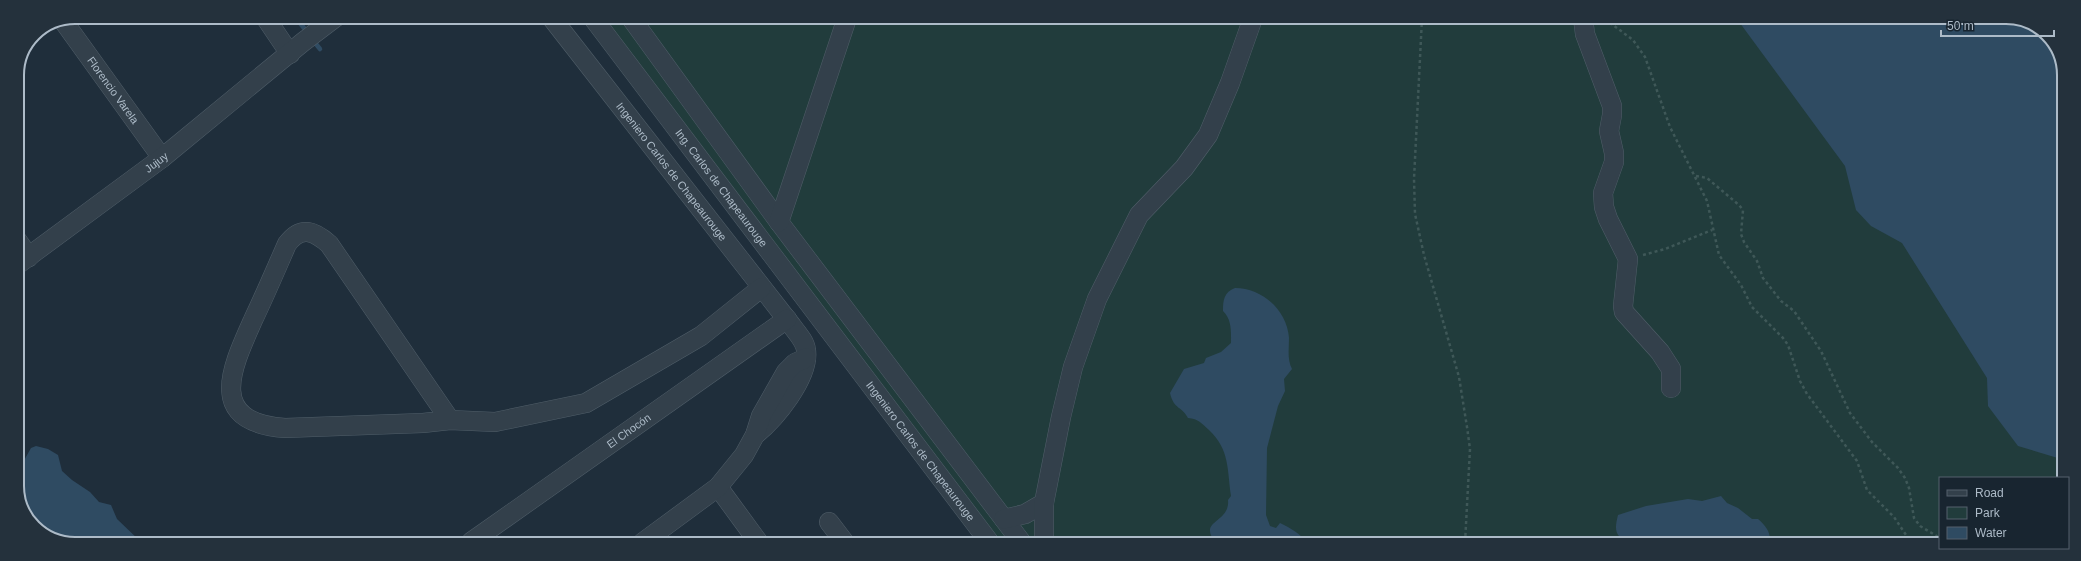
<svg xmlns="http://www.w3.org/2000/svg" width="2081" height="561" font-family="Arial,sans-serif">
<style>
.green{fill:#213c3c}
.water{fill:#2f4b62}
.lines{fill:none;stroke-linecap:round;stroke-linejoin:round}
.stream{stroke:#2f4b62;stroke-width:4.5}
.minor-casing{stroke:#505e69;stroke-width:20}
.path{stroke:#3f5858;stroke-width:2.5;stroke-dasharray:3 3;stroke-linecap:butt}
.minor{stroke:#33404b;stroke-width:19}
.labels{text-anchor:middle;stroke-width:3.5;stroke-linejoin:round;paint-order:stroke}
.street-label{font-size:11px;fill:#adbbc8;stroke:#182530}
.rim{fill:none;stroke:#adbbc8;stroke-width:2}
</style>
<rect width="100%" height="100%" fill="#1f2e3b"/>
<path class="green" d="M601 18 2021 19 2050 37 2064 71 2062 478H1940V544L1000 543Z"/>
<path class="water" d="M1737 19H2021L2050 37 2064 71 2062 461 2061 459 2018 446 1988 406 1987 378 1902 243 1871 226 1856 210 1845 166Z
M1235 288C1262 288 1287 310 1289 338 1289 348 1287 360 1292 369L1284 379 1285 391 1278 406 1267 448 1266 515 1270 526 1276 528 1280 523C1291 528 1300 534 1308 543H1215C1214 540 1210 535 1210 531 1209 521 1230 518 1228 500L1231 496C1227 469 1230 450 1209 430 1201 423 1199 419 1188 418 1182 406 1174 410 1170 393L1184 369 1204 363 1206 358 1221 352 1231 343C1231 331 1232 320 1223 311 1223 300 1224 292 1235 288Z
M36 446 48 449 58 455 62 471 72 480 90 492 99 502 111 505 117 519 141 542H60L31 524 17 490V473L31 448Z
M1721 496 1727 503 1738 508 1752 519H1758C1766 526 1771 532 1770 544H1630C1615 536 1614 531 1618 515L1646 506 1688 499 1702 501Z"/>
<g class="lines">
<path class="stream" d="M295 17 308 33
M312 39 320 49"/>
<defs>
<g id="minor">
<path d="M265 17 290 54"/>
<path id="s1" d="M551 17 792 326C797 333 805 341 806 350 810 377 775 419 755 435"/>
<path id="s2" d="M593 18 990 543"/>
<path d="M631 18 779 222 1022 543"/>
<path d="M1583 18 1585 34 1612 106V115L1609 131 1614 153V162L1603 193 1604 207 1608 219 1628 259 1623 306 1624 312 1660 352 1671 369V388"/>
<path id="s3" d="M64 22 162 158"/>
<path d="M779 222 847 18"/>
<path d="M17 240 29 257"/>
<path id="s4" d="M17 265 162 158 303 42 336 17"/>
<path d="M450 420 329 244C314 231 301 225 287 244 276 269 265 295 253 320 231 369 206 422 285 428L423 423 450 420 495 422 586 403 701 336 761 288"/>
<path d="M718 487 759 543"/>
<path d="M1004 519 1025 514 1044 503"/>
<path d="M829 522 845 543"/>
<path id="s5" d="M471 542 787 319"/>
<path d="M642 543 718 487 744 455 755 435 761 416 786 372 795 363 806 358"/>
<path d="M1044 543V503L1061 417 1073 367 1097 299 1139 215 1184 168 1208 135 1230 83 1253 18"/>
</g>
</defs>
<use href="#minor" class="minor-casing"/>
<path class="path" d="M1422 18 1414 179 1415 214 1424 255 1459 377 1467 427 1470 449 1465 543
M1605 19 1633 40 1645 57 1670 127 1707 201 1719 255 1741 285 1752 307 1783 338 1788 345 1800 381 1807 394 1857 461 1867 490 1894 517 1912 544
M1696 176 1707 178 1739 205 1743 210 1741 234 1744 242 1757 261 1763 278 1781 301 1794 311 1821 351 1850 413 1872 442 1898 468 1905 478 1909 488 1914 518 1920 526 1940 538
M1643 255 1665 249 1712 230"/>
<use href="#minor" class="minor"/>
</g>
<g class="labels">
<g class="street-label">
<text dy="4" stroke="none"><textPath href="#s3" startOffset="84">Florencio Varela</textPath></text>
<text dy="4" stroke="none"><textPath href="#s4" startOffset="173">Jujuy</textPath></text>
<text dy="4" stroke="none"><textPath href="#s1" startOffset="196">Ingeniero Carlos de Chapeaurouge</textPath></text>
<text dy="4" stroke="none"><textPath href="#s2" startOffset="213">Ing. Carlos de Chapeaurouge</textPath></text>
<text dy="4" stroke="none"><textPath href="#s5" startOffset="193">El Chocón</textPath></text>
<text dy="4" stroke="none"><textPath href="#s2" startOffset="543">Ingeniero Carlos de Chapeaurouge</textPath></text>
</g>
</g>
<path d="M0 0H2081V561H0ZM75 24H2006A51 51 0 0 1 2057 75V486A51 51 0 0 1 2006 537H75A51 51 0 0 1 24 486V75A51 51 0 0 1 75 24Z" fill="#24313c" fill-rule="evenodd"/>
<path class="rim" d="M75 24H2006A51 51 0 0 1 2057 75V486A51 51 0 0 1 2006 537H75A51 51 0 0 1 24 486V75A51 51 0 0 1 75 24Z"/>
<rect x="1939" y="477" width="130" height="72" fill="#182530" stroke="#54616d"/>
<rect x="1947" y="490" width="20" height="6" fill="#33404b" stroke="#54616d"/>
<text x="1975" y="497" font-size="12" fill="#adbbc8">Road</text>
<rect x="1947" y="507" width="20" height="12" fill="#213c3c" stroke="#54616d"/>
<text x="1975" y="517" font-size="12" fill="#adbbc8">Park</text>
<rect x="1947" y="527" width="20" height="12" fill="#2f4b62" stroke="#54616d"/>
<text x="1975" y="537" font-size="12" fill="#adbbc8">Water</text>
<path d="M1941 30v6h113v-6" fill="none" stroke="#adbbc8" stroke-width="2"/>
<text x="1947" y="30" font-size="12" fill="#adbbc8" stroke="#182530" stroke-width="3" paint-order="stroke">50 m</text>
</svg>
